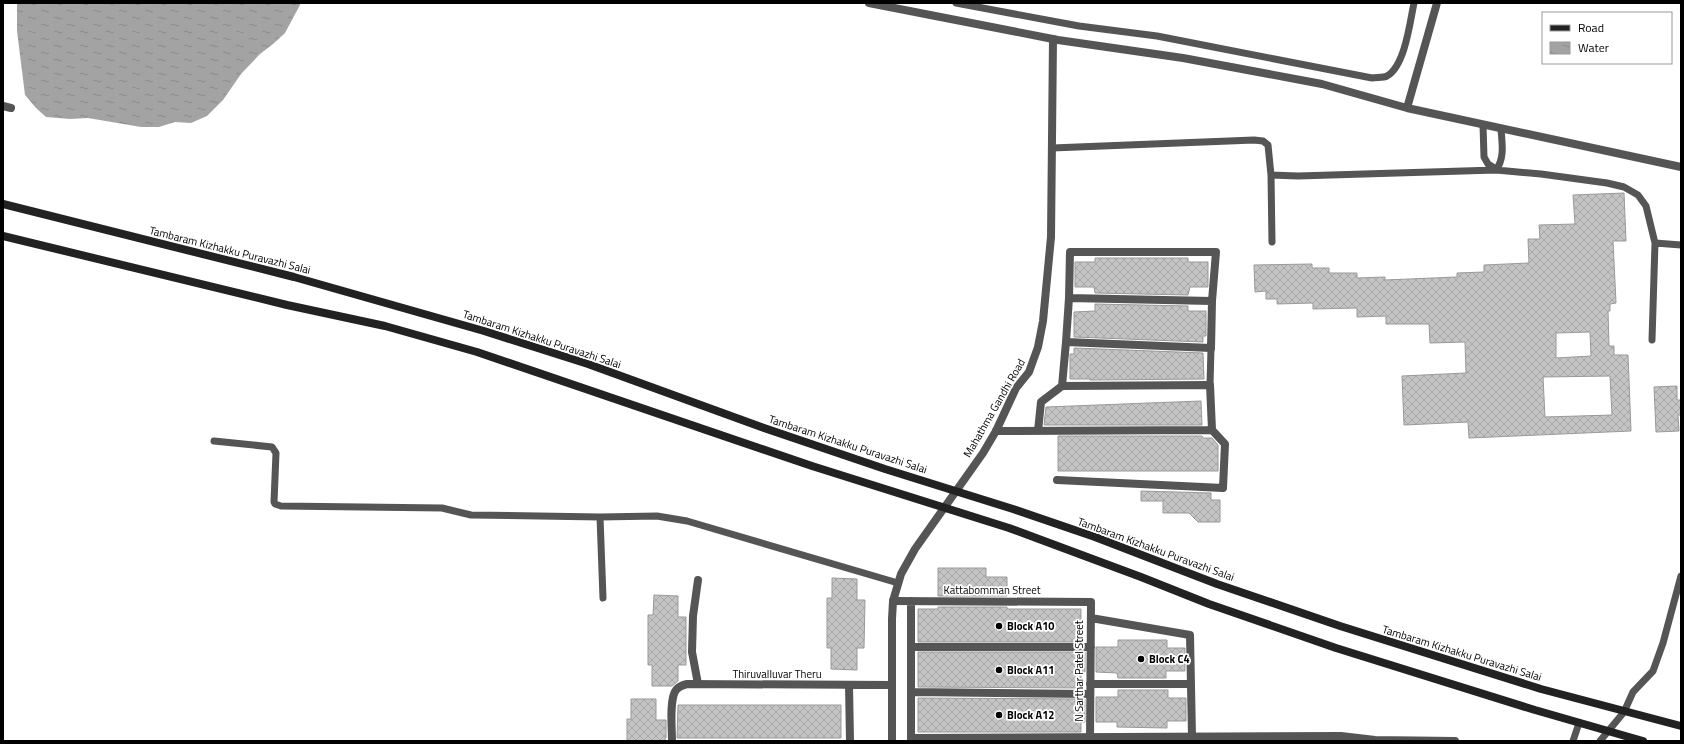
<svg xmlns="http://www.w3.org/2000/svg" width="1684" height="744" font-family="'Titillium Web',sans-serif">
<style>
.water{fill:url(#water-ripples)}
.building{fill:url(#building-cross-hatch);stroke:#999;fill-rule:evenodd}
.lines{fill:none;stroke-linecap:round;stroke-linejoin:round}
.service{stroke:#555;stroke-width:7}
.minor{stroke:#555;stroke-width:8}
.tertiary{stroke:#555;stroke-width:8}
.secondary{stroke:#222;stroke-width:8}
.poi-dot{fill:#000;stroke:#fff;stroke-width:1.5}
.labels{text-anchor:middle;stroke-width:3.5;stroke-linejoin:round;paint-order:stroke}
.street-label{font-size:11px;fill:#000;stroke:#fff}
.poi-label{font-size:11px;font-weight:bold;fill:#000;stroke:#fff;text-anchor:start}
</style>
<defs>
<pattern id="water-ripples" width="26" height="14" patternUnits="userSpaceOnUse"><rect width="26" height="14" fill="#a3a3a3"/><path d="M2 4q2-2 4 0t4 0M15 11q2-2 4 0t4 0" fill="none" stroke="#8b8b8b"/></pattern>
<pattern id="building-cross-hatch" width="8" height="8" patternUnits="userSpaceOnUse"><rect width="8" height="8" fill="#c4c4c4"/><path d="M0 0l8 8M0 8l8-8" fill="none" stroke="#a7a7a7"/></pattern>
</defs>
<rect width="100%" height="100%" fill="#fff"/>
<path class="water" d="M17 3H301L285 33 273 44 260 54 241 74 223 100 207 116 191 123 175 122 159 127H141L88 118 70 119 46 117 36 108 25 95 17 31Z"/>
<path class="building" d="M1624 193 1626 241H1613L1616 303 1610 304V311H1608L1609 346H1614V355H1628L1631 431 1469 438 1468 422 1404 425 1402 376 1466 373 1465 342 1430 343 1429 324H1386V316L1357 317V308L1313 309V303L1277 304V299H1266V291L1255 292 1254 265 1312 264V268H1329V273H1357V278L1385 277V280L1457 277V273L1484 272V265L1529 263 1528 239H1540L1539 225 1575 224 1573 195ZM1590 332 1591 356 1556 358V333ZM1610 376 1612 415 1545 417 1543 377Z
M1095 258H1188V262H1208V287H1190L1188 295 1095 293 1094 287H1075V262H1095Z
M1095 304 1188 306V311H1206V336H1203V342L1074 337V312L1095 311Z
M1074 348 1203 353 1204 379 1090 380V379H1070V354H1074Z
M1677 386V400H1681V415H1678L1679 431 1656 432 1654 387Z
M1201 401 1202 425H1044L1046 407Z
M1058 436H1202L1203 438H1212L1218 445V471H1058Z
M1141 491 1211 493V500H1220V522H1198L1189 513H1163V501H1141Z
M938 568H986V577H1007V596H938Z
M832 578 857 579V600H865L864 648H857V670L831 669V648H827V598H832Z
M654 595 678 596V617H686V665H678V681L672 686H652V665H648V615H653Z
M938 607H1007V609H1081V642H918V609H938Z
M1118 640H1167V648H1185V671H1166V678H1118L1117 673 1096 672V647H1118Z
M918 652H1085V672H1081V688L918 687Z
M1118 690H1168V698H1186V721H1167V728L1117 727V722H1096V697H1118Z
M918 698 1085 699V722H1081V732H918Z
M631 699H656V720H666V738H665V741H627V719H631Z
M678 705H841V738H677Z"/>
<g class="lines">
<path class="service" d="M956 3 1079 26 1157 36 1372 78C1376 77 1383 78 1387 76 1405 66 1410 22 1414 3
M1483 125 1484 157 1488 164 1496 169
M1052 148 1254 140 1263 141 1268 145 1271 175 1298 176 1496 170 1541 174 1607 183 1624 187 1638 195 1646 206 1655 243 1681 245
M1496 170C1505 158 1502 143 1501 129
M1271 175 1272 242
M1652 340 1655 243
M1210 385 1211 348
M214 441 272 447 276 453 274 502 275 504 281 506 442 508 471 515 600 517 657 516 687 521 898 583
M600 517 603 598
M1573 741 1579 723
M1600 741 1624 712 1633 692 1653 671 1663 643 1681 576"/>
<path class="minor" d="M869 3 1058 40 1183 58 1322 84 1407 108 1681 167
M3 106 11 108
M1407 108 1437 3
M1066 342 1069 298
M996 431 1212 430 1210 385 1062 386 1066 342 1211 348 1212 301 1069 298 1070 252H1216L1212 301
M1038 431 1041 402 1062 386
M1057 480 1223 488 1225 444 1212 430
M698 580 693 616 692 652 698 684
M893 601 1091 602 1090 741
M911 601V741
M1091 618 1190 635 1192 737
M911 647H1091
M1090 684H1191
M849 685 850 741
M911 692 1090 694
M911 738 1341 736 1375 740 1455 741
M672 741C672 729 669 699 676 690 679 686 683 685 687 684L892 685"/>
<path class="tertiary" d="M892 741V619L893 601 901 574 915 549 983 453 996 431 1016 388 1029 372 1038 347 1043 321 1051 237 1053 39"/>
<path class="secondary" d="M3 204 294 277 484 331 588 364 764 428 885 469 1013 509 1095 537 1217 584 1340 626 1541 689 1681 726
M3 236 287 305 385 326 477 352 812 466 1009 528 1141 577 1209 604 1336 648 1535 710 1643 741"/>
</g>
<g class="poi-dot">
<circle cx="999" cy="626" r="4"/>
<circle cx="1141" cy="659" r="4"/>
<circle cx="999" cy="670" r="4"/>
<circle cx="999" cy="715" r="4"/>
</g>
<g class="labels">
<g class="street-label">
<text transform="translate(230 250) rotate(14)" y="4">Tambaram Kizhakku Puravazhi Salai</text>
<text transform="translate(542 339) rotate(18)" y="4">Tambaram Kizhakku Puravazhi Salai</text>
<text transform="translate(994 408) rotate(-60)" y="4">Mahathma Gandhi Road</text>
<text transform="translate(848 444) rotate(18)" y="4">Tambaram Kizhakku Puravazhi Salai</text>
<text transform="translate(1156 549) rotate(20)" y="4">Tambaram Kizhakku Puravazhi Salai</text>
<text x="992" y="594">Kattabomman Street</text>
<text transform="translate(1462 653) rotate(17)" y="4">Tambaram Kizhakku Puravazhi Salai</text>
<text transform="translate(1079 671) rotate(-90)" y="4">N Sarthar Patel Street</text>
<text x="777" y="678">Thiruvalluvar Theru</text>
</g>
<g class="poi-label">
<text x="1007" y="630">Block A10</text>
<text x="1149" y="663">Block C4</text>
<text x="1007" y="674">Block A11</text>
<text x="1007" y="719">Block A12</text>
</g>
</g>
<rect width="1684" height="744" fill="none" stroke="#000000" stroke-width="8"/>
<rect x="1542" y="12" width="130" height="52" fill="#ffffff" stroke="#999999"/>
<rect x="1550" y="25" width="20" height="6" fill="#222222" stroke="#999999"/>
<text x="1578" y="32" font-size="12" fill="#000000">Road</text>
<rect x="1550" y="42" width="20" height="12" fill="url(#water-ripples)" stroke="#999999"/>
<text x="1578" y="52" font-size="12" fill="#000000">Water</text>
</svg>
